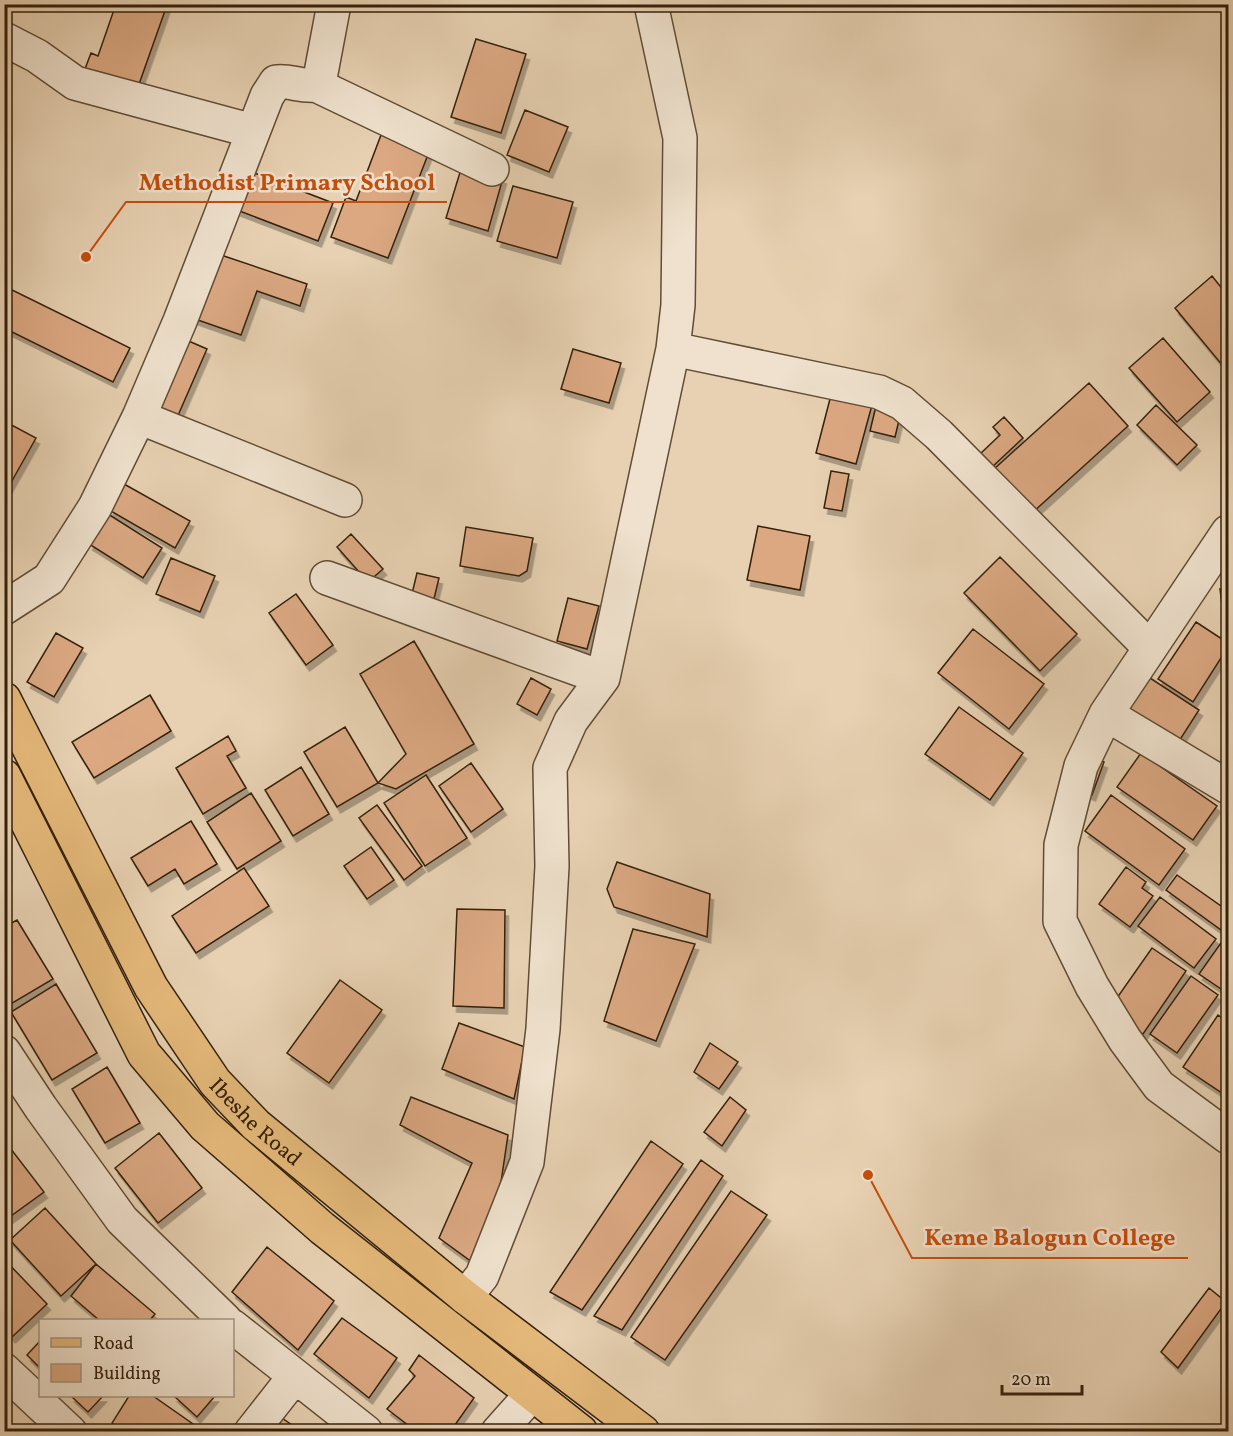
<svg xmlns="http://www.w3.org/2000/svg" width="1233" height="1436" font-family="Vollkorn,serif">
<style>
.building{fill:#dba882;stroke:#34200b;stroke-width:1.5;filter:url(#shadow)}
.lines{fill:none;stroke-linecap:round;stroke-linejoin:round}
.minor-casing{stroke:#614c35;stroke-width:36}
.major-casing{stroke:#34200b;stroke-width:36}
.minor{stroke:#efe1cd;stroke-width:33}
.major{stroke:#e4b879;stroke-width:33}
.labels{text-anchor:middle;stroke-width:5;stroke-linejoin:round;paint-order:stroke}
.street-label{font-size:22px;fill:#34200b;stroke:#efe1cd}
.leader{fill:none;stroke:#c44e0c;stroke-width:2}
.callout-dot{fill:#c44e0c;stroke:#efe1cd;stroke-width:2}
.callout-label{font-size:24px;text-anchor:middle;font-weight:bold;fill:#c44e0c;stroke:#efe1cd;stroke-width:5;stroke-linejoin:round;paint-order:stroke}
</style>
<defs>
<filter id="shadow"><feDropShadow dx="3.5" dy="6" stdDeviation="0" flood-color="#0004"/></filter>
</defs>
<rect width="100%" height="100%" fill="#e7d1b2"/>
<filter id="stains"><feTurbulence type="fractalNoise" baseFrequency=".00333" numOctaves="4"/><feColorMatrix values="0 0 0 0 .2 0 0 0 0 .09 0 0 0 0 .02 0 0 0 .5 -.17"/></filter>
<radialGradient id="worn" r=".72"><stop offset=".6" stop-color="#630" stop-opacity="0"/><stop offset="1" stop-color="#630" stop-opacity=".3"/></radialGradient>
<path class="building" d="M116 4 167 5 138 87 85 69 91 53 98 56Z
M476 39 526 54 501 133 451 117Z
M525 110 568 127 549 172 507 155Z
M381 135 429 152 388 258 331 237 346 197 356 201Z
M462 166 503 178 488 231 446 218Z
M252 172 333 203 318 241 237 210Z
M513 186 573 202 557 258 497 241Z
M215 253 307 284 300 306 257 291 241 335 192 318Z
M1212 276 1228 296V372L1175 308Z
M4 286 130 348 113 382 4 328Z
M1163 338 1210 392 1177 422 1129 368Z
M184 339 207 349 176 420 152 409Z
M573 349 621 363 609 403 561 389Z
M1089 383 1128 426 1032 513 993 470Z
M831 395 872 405 856 464 816 453Z
M1156 405 1197 445 1177 465 1137 425Z
M876 406 901 412 895 437 870 431Z
M1004 417 1023 438 991 468 979 455 1000 435 993 427Z
M4 421 36 438 4 495Z
M831 471 849 474 842 511 824 508Z
M124 484 190 521 175 548 109 510Z
M108 514 162 548 143 578 89 544Z
M758 526 810 536 800 590 747 580Z
M466 527 533 538 527 571 519 576 460 566Z
M351 534 383 569 368 582 337 547Z
M1000 557 1077 634 1040 671 964 593Z
M171 558 215 576 200 612 156 594Z
M417 573 439 578 433 603 411 598Z
M1228 588V637L1226 638 1220 589Z
M296 594 333 645 306 665 269 613Z
M568 598 599 606 587 649 557 641Z
M1196 622 1228 643V647L1193 702 1158 679Z
M973 629 1044 684 1009 729 938 673Z
M56 633 83 648 54 697 27 682Z
M414 641 474 744 396 789 378 783 406 754 360 674Z
M531 678 551 689 537 715 517 704Z
M1150 678 1199 710 1174 749 1124 717Z
M150 695 171 731 94 778 72 742Z
M959 707 1023 753 990 800 925 754Z
M345 727 378 783 337 807 304 752Z
M228 736 236 751 227 756 246 788 203 814 176 768Z
M1141 753 1217 806 1193 840 1117 787Z
M1092 758 1104 762 1092 795 1080 790Z
M471 763 503 809 471 832 439 786Z
M301 767 329 814 293 836 265 790Z
M426 775 467 838 425 866 384 803Z
M251 793 281 841 237 869 207 822Z
M1111 795 1185 849 1159 885 1085 831Z
M377 805 422 866 404 880 359 818Z
M191 821 217 864 184 884 175 869 148 886 131 858Z
M371 847 394 880 367 899 344 866Z
M617 862 710 894 707 937 614 907 607 889Z
M1126 867 1146 882 1142 888 1153 896 1130 927 1099 904Z
M244 868 269 906 196 953 172 916Z
M1177 875 1228 911V935L1166 890Z
M1160 897 1216 939 1194 968 1138 926Z
M457 909 505 910 504 1008 453 1006Z
M17 920 53 979 4 1008V927Z
M633 929 695 944 656 1041 604 1021Z
M1223 940 1228 944V985L1224 991 1199 974Z
M1152 948 1186 971 1143 1034 1125 1022 1112 1005Z
M1191 976 1218 995 1177 1053 1150 1034Z
M340 980 382 1010 329 1083 287 1053Z
M56 984 97 1053 52 1080 11 1012Z
M1218 1015 1228 1022V1097L1183 1067Z
M459 1023 525 1047 514 1099 442 1069Z
M710 1043 738 1062 719 1089 694 1072Z
M107 1067 140 1123 105 1143 72 1089Z
M411 1097 508 1135 501 1182 472 1262 439 1238 472 1163 400 1125Z
M730 1097 746 1110 722 1146 704 1132Z
M159 1133 202 1188 158 1223 115 1168Z
M4 1140 44 1192 4 1221Z
M651 1141 683 1164 582 1310 550 1292Z
M701 1160 723 1176 622 1330 594 1316Z
M731 1191 767 1215 665 1360 631 1337Z
M45 1208 96 1264 61 1296 10 1240Z
M267 1247 334 1301 298 1350 232 1292Z
M4 1259 47 1304 12 1337 4 1329Z
M96 1264 155 1314 150 1320H99L71 1296Z
M1209 1288 1226 1302 1178 1368 1161 1352Z
M342 1318 397 1358 369 1398 314 1354Z
M40 1341V1368L27 1355Z
M419 1355 474 1398 450 1432H417L387 1409 415 1376 409 1370Z
M71 1396H103L88 1412Z
M129 1396H153L193 1424 188 1432H123L112 1423Z
M174 1396H215L197 1417Z
M282 1418 302 1432H275Z"/>
<g class="lines">
<defs>
<path id="minor" d="M4 39 37 56 75 83 253 131
M316 85 321 73 334 4
M673 349 879 392 902 403 939 435 1150 648
M139 417 345 500
M1228 532 1106 714 1081 766 1061 845 1060 921 1092 986 1125 1040 1159 1086 1228 1137
M327 578 603 678
M4 608 49 579 95 507 139 417 180 321 267 96 276 82C290 80 301 87 316 85L492 169
M1106 714 1228 787
M4 1052 41 1108 122 1220 225 1320
M465 1297 482 1276 527 1162 543 1029 552 866 550 768 571 721 603 678 673 349 678 305 680 138 651 4
M232 1326 366 1432
M4 1370 70 1432
M251 1432 295 1376
M498 1432 531 1395"/>
<g id="major">
<path id="s1" d="M4 699 151 987 215 1082 256 1125 465 1297 643 1432"/>
<path d="M4 776 144 1054 205 1126 322 1228 581 1432"/>
</g>
</defs>
<use href="#minor" class="minor-casing"/>
<use href="#major" class="major-casing"/>
<use href="#minor" class="minor"/>
<use href="#major" class="major"/>
</g>
<g class="labels">
<g class="street-label">
<text dy="8" stroke="none"><textPath href="#s1" startOffset="495">Ibeshe Road</textPath></text>
</g>
</g>
<path class="leader" d="M86 257L126 202H447M868 1175L912 1258H1188"/>
<g class="callout-dot">
<circle cx="86" cy="257" r="6"/>
<circle cx="868" cy="1175" r="6"/>
</g>
<g class="callout-label">
<text x="287" y="190">Methodist Primary School</text>
<text x="1050" y="1245">Keme Balogun College</text>
</g>
<rect width="1233" height="1436" fill="none" stroke="#e7d1b2" stroke-width="24"/>
<rect x="6" y="6" width="1221" height="1424" fill="none" stroke="#34200b" stroke-width="3"/>
<rect x="12" y="12" width="1209" height="1412" fill="none" stroke="#34200b" stroke-width="1.5"/>
<rect x="39" y="1319" width="195" height="78" fill="#efe1cd" stroke="#a4947f" stroke-width="1.5"/>
<rect x="51" y="1338" width="30" height="9" fill="#e4b879" stroke="#a4947f" stroke-width="1.5"/>
<text x="93" y="1349" font-size="18" fill="#34200b">Road</text>
<rect x="51" y="1364" width="30" height="18" fill="#dba882" stroke="#a4947f" stroke-width="1.5"/>
<text x="93" y="1379" font-size="18" fill="#34200b">Building</text>
<path d="M1002 1385v9h80v-9" fill="none" stroke="#34200b" stroke-width="3"/>
<text x="1011" y="1385" font-size="18" fill="#34200b" stroke="#efe1cd" stroke-width="4.5" paint-order="stroke">20 m</text>
<rect width="100%" height="100%" filter="url(#stains)"/>
<rect width="100%" height="100%" fill="url(#worn)"/>
</svg>
